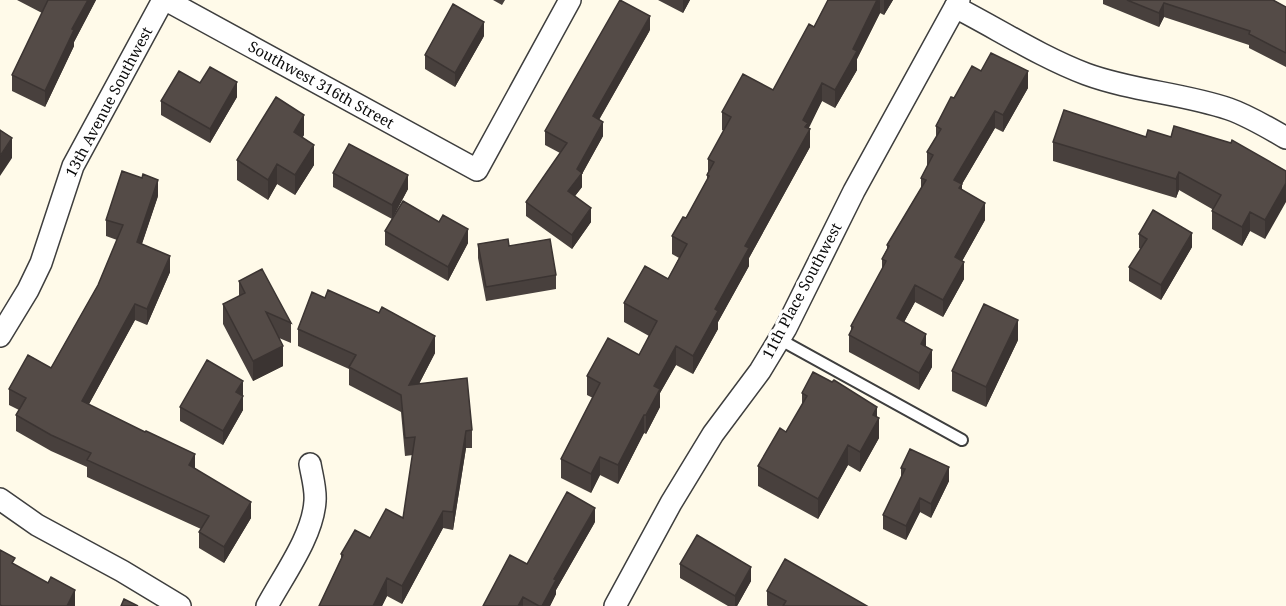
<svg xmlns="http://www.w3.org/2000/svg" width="1286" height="606" font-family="'Noto Serif',serif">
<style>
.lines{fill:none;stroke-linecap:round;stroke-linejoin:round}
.lane-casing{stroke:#3e3e3e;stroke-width:14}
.street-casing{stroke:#3e3e3e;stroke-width:24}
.lane{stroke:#fff;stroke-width:10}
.street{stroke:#fff;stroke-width:21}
.wall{fill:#48403d}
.shaded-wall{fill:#3b3432}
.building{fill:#544b47;stroke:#3b3432;stroke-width:1.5}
.labels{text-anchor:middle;stroke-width:6;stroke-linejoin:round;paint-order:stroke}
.street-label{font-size:15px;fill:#0b0b0b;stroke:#fff}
</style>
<rect width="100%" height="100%" fill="#fffae9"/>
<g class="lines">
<defs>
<path id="lane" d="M779 339 962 440"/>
<path id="street" d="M166 0 477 170 570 0
M955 7C998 29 1041 57 1086 74 1132 91 1182 93 1229 109 1249 116 1267 127 1286 138
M0 336 28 290 41 263 73 166 163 0
M0 499 37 525 122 571 180 606
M267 606C283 576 313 536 315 501 316 489 312 476 310 464
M615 606 671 503 713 434 760 371 786 328 854 191 959 0"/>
</defs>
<use href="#lane" class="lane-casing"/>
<use href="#street" class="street-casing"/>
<use href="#lane" class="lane"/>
<use href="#street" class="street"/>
</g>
<path class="wall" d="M17 0H96L74 42V46L45 107 12 91V75L42 13Z
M493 0H505L502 5Z
M658 0H690L683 13Z
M828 0H893L884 15 880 13 857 59V70L835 108 822 101 808 128 810 147 749 258V266L718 322V329L693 374 676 365 660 393V407L646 434 644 433 618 484 600 475 591 493 561 478V459L593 398 587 395V376L639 355 649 336 624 322V303L668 279 679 258 672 254V236L686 218 707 180V175L708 172V159L724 131 722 130V112L773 90 814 27Z
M1103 0H1273L1286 7V67L1249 48V45L1164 17 1159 27 1103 4Z
M650 30 599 120 603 136 582 174V187L575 196 591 222 572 249 526 216V202L560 153 545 145V131Z
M484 36 455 87 425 69V55Z
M981 71 1028 88 1003 132 995 128 962 184V189L985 220 962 261 964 279 943 317 915 302 904 322 926 347 932 367 919 390 849 352V335L851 332V326L882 270V259L887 249V245L921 188V178L927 167V152L936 137V126L954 98Z
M200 83 237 97 210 143 161 115V101Z
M304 135 302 138 314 165 295 195 277 184 268 200 237 180V160Z
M1146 137 1286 171 1265 239 1250 231 1242 246 1212 229V209L1179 190 1176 198 1053 161V142Z
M333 173 408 189 392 219 468 243 448 281 385 245V231L392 219 333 187Z
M158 196 142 244 170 272 147 325 135 320 89 404 195 468 251 518 224 563 199 548V532L201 529 87 477V467L51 451 16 431V415L19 410 9 405V389L51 368 98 285 117 240 106 236V220Z
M1139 234 1192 247 1161 300 1129 281V267L1141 249 1139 248Z
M478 244 509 246 556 275V289L486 301 478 258Z
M239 281 291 323V343L279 338 283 366 253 381 223 324V304L239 296Z
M298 329 435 353 419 384 472 430V448H466L453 530 443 528 402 604 387 596 382 606H319L341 559V554L403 518 413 455 405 456 401 412 349 385V369L298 346Z
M1018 340 986 407 952 391V371Z
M802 393 877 417 879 438 860 472 848 465 818 519 758 486V466L786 432 802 405Z
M243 395V410L223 445 180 421V407Z
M901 468 949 481 931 518 920 512 906 540 883 529V515L901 478Z
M595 522 556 590V594L550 606H483L527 564Z
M680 564 751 581 737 606H728L680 578Z
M767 591 867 606H768L767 605Z"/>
<path class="shaded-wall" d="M88 0H96L74 42V46L45 107V91L72 29Z
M683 0H690L683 13Z
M877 0H880V13L857 59V70L835 108V90L853 49Z
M884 0H893L884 15Z
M1164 3V17L1159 27V13Z
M650 16V30L593 130V116Z
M484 22V36L455 87V73Z
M1028 71V88L1003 132V115Z
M237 82V97L210 143V129Z
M822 83V101L808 130 810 129V147L749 258V266L718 322V329L693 374V356L803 120Z
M995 111V128L962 184V201L954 180Z
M304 115V135L294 152V132Z
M603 122V136L582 174V187L568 205V191L577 169Z
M12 138V158L0 176V156Z
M314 145V165L295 195V175Z
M277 164V184L268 200V180Z
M1179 172V190L1176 198V179Z
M408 175V189L392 219V205Z
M158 180V196L137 258V242Z
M1286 183V202L1265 239V220Z
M985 203V220L955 274V257Z
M591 208V222L572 249V235Z
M1250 212V231L1242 246V227Z
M468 229V243L448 281V267Z
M1192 233V247L1161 300V285Z
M170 256V272L147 325V309Z
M964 262V279L943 317V300Z
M915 285V302L897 335V318Z
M135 304V320L82 417V401Z
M1018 320V340L986 407V387Z
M926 334V351L921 344Z
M435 336V353L409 403V385Z
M283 346V366L253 381V361Z
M676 346V365L660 393V407L646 434V415L654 386Z
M932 350V367L919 390V373Z
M243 381V395L236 406V392Z
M243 396V410L223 445V431Z
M877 407V421L879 418V438L860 472V452L873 415Z
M644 415V433L618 484V465Z
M466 431V448L453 530V512Z
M848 445V465L818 519V499Z
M195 454V470L189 465Z
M600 457V475L591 493V474Z
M949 467V481L931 518V504Z
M920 498V512L906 540V526Z
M251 502V518L224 563V547Z
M595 508V522L556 590V594L550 606H542L554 579Z
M443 511V528L402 604V586Z
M751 567V581L737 606H735V596Z
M387 578V596L382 606H373Z
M75 590V606H67Z
M523 597V606H518Z"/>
<path class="building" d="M47 0H88L72 29 74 30 45 91 12 75 48 0Z
M620 0 650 16 593 116 603 122 577 169 582 173 568 191 591 208 572 235 526 202 567 143 545 131Z
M828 0H877L853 49 857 51 835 90 822 83 803 120 808 123 805 127 810 129 745 246 749 248 715 309 718 311 693 356 676 346 654 386 660 389 646 415H644L618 465 600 457 591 474 561 459 600 383 587 376 608 338 639 355 657 321 624 303 645 266 668 279 687 244 672 236 683 217 686 218 709 176 707 175 714 162 708 159 731 117 722 112 743 74 773 90 809 24 814 27Z
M1127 0H1273L1286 7V53L1249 34 1250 31 1164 3 1159 13Z
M453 4 484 22 455 73 425 55Z
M991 53 1028 71 1003 115 995 111 954 180 962 184 959 188 985 203 955 257 964 262 943 300 915 285 897 318 926 334 921 344 932 350 919 373 849 335 853 327 851 326 883 267 886 261 882 259 889 246 887 245 926 180 921 178 933 155 927 152 941 129 936 126 951 97 954 98 972 66 981 71Z
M210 67 237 82 210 129 161 101 179 71 200 83Z
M276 97 304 115 294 132 314 145 295 175 277 164 268 180 237 160Z
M1064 110 1146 137 1148 130 1171 137 1174 126 1231 143 1232 140 1286 171V183L1265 220 1250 212 1242 227 1212 211 1221 195 1179 172 1176 179 1053 142Z
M0 130 12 138 0 156Z
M349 144 408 175 392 205 333 173Z
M122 171 142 178 143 174 158 180 137 242 170 256 147 309 135 304 82 401 145 432 146 431 195 454 189 465 251 502 224 547 199 532 209 516 87 460 91 453 51 435 16 415 26 398 9 389 28 355 51 368 98 285 123 225 106 220Z
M403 201 439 222 443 215 468 229 448 267 385 231Z
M1153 210 1192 233 1161 285 1129 267 1147 239 1139 234Z
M508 239 509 246 550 239 556 275 486 287 478 244Z
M262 269 291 323 266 312 283 346 253 361 223 304 245 293 239 281Z
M328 290 379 313 382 307 435 336 409 385 467 378 472 430 466 431 453 512 443 511 402 586 387 578 373 606H319L343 555 341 554 355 530 370 538 386 509 403 518 415 437 405 438 401 395 349 367 356 355 298 329 312 292 325 298Z
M984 304 1018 320 986 387 952 371Z
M207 360 243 381 236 392 243 396 223 431 180 407Z
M813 372 832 382 834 380 877 407 873 415 879 418 860 452 848 445 818 499 758 466 780 428 786 432 807 396 802 393Z
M910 449 949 467 931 504 920 498 906 526 883 515 905 469 901 468Z
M567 492 595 508 554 579 556 580 542 606H539L523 597 518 606H483L510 555 527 564Z
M697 535 751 567 735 596 680 564Z
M0 550 15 558 12 563 48 583 51 577 75 590 67 606H2L0 605Z
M785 559 867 606H783L786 601 767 591Z
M124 599 138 606H121Z"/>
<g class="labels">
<g class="street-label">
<text transform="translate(321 85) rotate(29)" y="5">Southwest 316th Street</text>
<text transform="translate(109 102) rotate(-62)" y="5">13th Avenue Southwest</text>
<text transform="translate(802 291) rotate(-62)" y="5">11th Place Southwest</text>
</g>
</g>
</svg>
